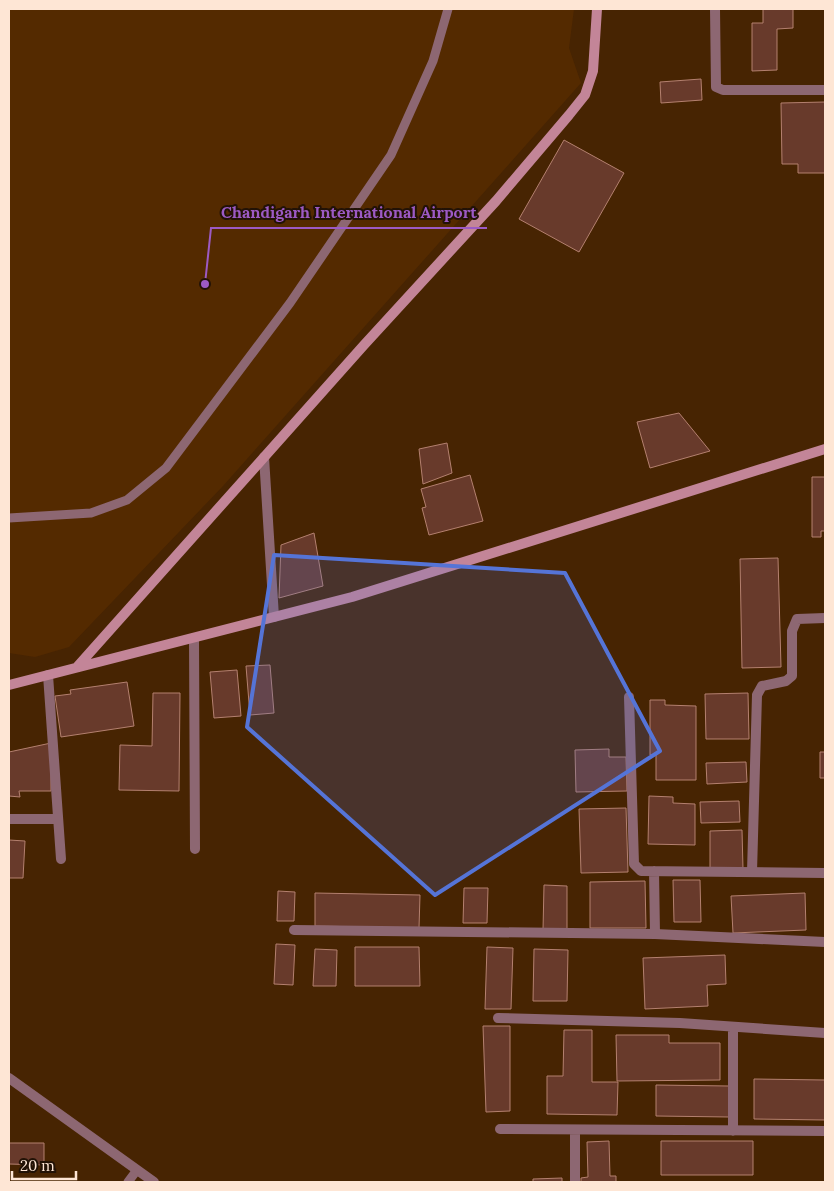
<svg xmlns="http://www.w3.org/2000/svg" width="834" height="1191" font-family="Lora,serif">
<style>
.built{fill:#542a00}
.building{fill:#683a2b;stroke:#b4806f}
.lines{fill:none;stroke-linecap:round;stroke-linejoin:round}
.lane{stroke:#8d6772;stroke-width:9}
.street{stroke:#8d6772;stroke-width:10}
.secondary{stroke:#c38598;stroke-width:10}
.marked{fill:#5574d7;fill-opacity:0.2;stroke:#5574d7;stroke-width:4;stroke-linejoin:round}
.leader{fill:none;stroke:#9c5ac4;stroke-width:2}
.callout-dot{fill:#9c5ac4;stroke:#221206;stroke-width:2}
.callout-label{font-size:16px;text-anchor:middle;font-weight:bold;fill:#9c5ac4;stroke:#221206;stroke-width:4;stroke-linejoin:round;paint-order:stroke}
</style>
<rect width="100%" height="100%" fill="#472402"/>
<path class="built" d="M9 9H574L569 48 581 83 223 486 69 647 35 657 9 653Z"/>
<path class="building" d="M763 9H793V28L777 29V70L752 71V23H763Z
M701 79 702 100 661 103 660 82Z
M825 102V173H798V164H782L781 103Z
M564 140 624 173 579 252 519 219Z
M679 413 710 451 650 468 637 422Z
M447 443 452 473 423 484 419 449Z
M470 475 483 521 429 535 422 508 426 507 421 489Z
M812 477H825V531H821V537H812Z
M314 533 323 586 279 598 281 545Z
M778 558 781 667 742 668 740 559Z
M270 665 274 713 250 715 246 666Z
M237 670 241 716 214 718 210 672Z
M127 682 134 726 61 737 55 696 71 694 70 690Z
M153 693H180L179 791 119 790 120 745 152 746Z
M748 693 749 739H706L705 694Z
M650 700H665V705L696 706V780H656V755H650Z
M51 743V791H19L20 797 9 796V752Z
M609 749V757H626L627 791 576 792 575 750Z
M820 752H825V778H820Z
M746 762 747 782 707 784 706 763Z
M649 796 673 797V803L695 804V845L648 844Z
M739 801 740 822 701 823 700 802Z
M626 808 628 872 581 873 579 809Z
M742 830 743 869 710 870V831Z
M9 840 25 841 23 878H9Z
M673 880H700L701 922H674Z
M645 881 646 928H590V882Z
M544 885 567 886V930H543Z
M464 888H488L487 923H463Z
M278 891 295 892 294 921H277Z
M315 893 420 895 419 928 315 926Z
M805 893 806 930 733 933 731 896Z
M276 944 295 945 293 985 274 984Z
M355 947H419L420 986H355Z
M487 947 513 948 511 1009H485Z
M315 949 337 950 336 986H313Z
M534 949 568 950 567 1001H533Z
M725 955 726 984 707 985 708 1006 645 1009 643 958Z
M483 1026H510V1111L486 1112Z
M564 1030H592V1082H618L617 1115 547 1114V1076H563Z
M616 1035H669V1043H720V1080L617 1081Z
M754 1079 825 1080V1120L754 1119Z
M656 1085 729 1086V1117L656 1116Z
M609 1141 610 1176H616V1182H581V1178L588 1177 587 1142Z
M661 1141H753V1175H661Z
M9 1143H44V1165L9 1164Z
M562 1178V1182H533V1179Z"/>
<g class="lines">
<path class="lane" d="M9 518 91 513 127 500 166 468 290 303 391 155 433 61 448 9
M128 1182 137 1170"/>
<path class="street" d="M715 9 716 87 723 90H825
M264 457 274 617
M194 638 195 849
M48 675 61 859
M629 697 634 864 641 871 825 873
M9 819H58
M654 871 655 934
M752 872 757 695 762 686 786 681 792 676V631L797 619 825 618
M294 930 655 934 825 942
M498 1018 680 1023 825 1033
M733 1027V1131
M9 1078 154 1182
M500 1129 825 1131
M575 1182V1130"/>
<path class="secondary" d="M77 667 364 345 496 201 569 115 585 95 593 71 597 9
M9 685 352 597 825 449"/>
</g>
<path class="marked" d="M274 555 565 573 660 751 435 895 247 727Z"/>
<path class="leader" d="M205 284L211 228H487"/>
<circle class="callout-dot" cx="205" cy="284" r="5"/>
<g class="callout-label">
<text x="349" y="218">Chandigarh International Airport</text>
</g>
<rect width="834" height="1191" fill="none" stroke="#fee6d5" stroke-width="20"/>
<path d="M12 1171v8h64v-8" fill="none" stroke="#fee6d5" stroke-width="2.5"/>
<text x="20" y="1171" font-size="15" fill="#fee6d5" stroke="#221206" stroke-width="4" paint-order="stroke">20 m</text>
</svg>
